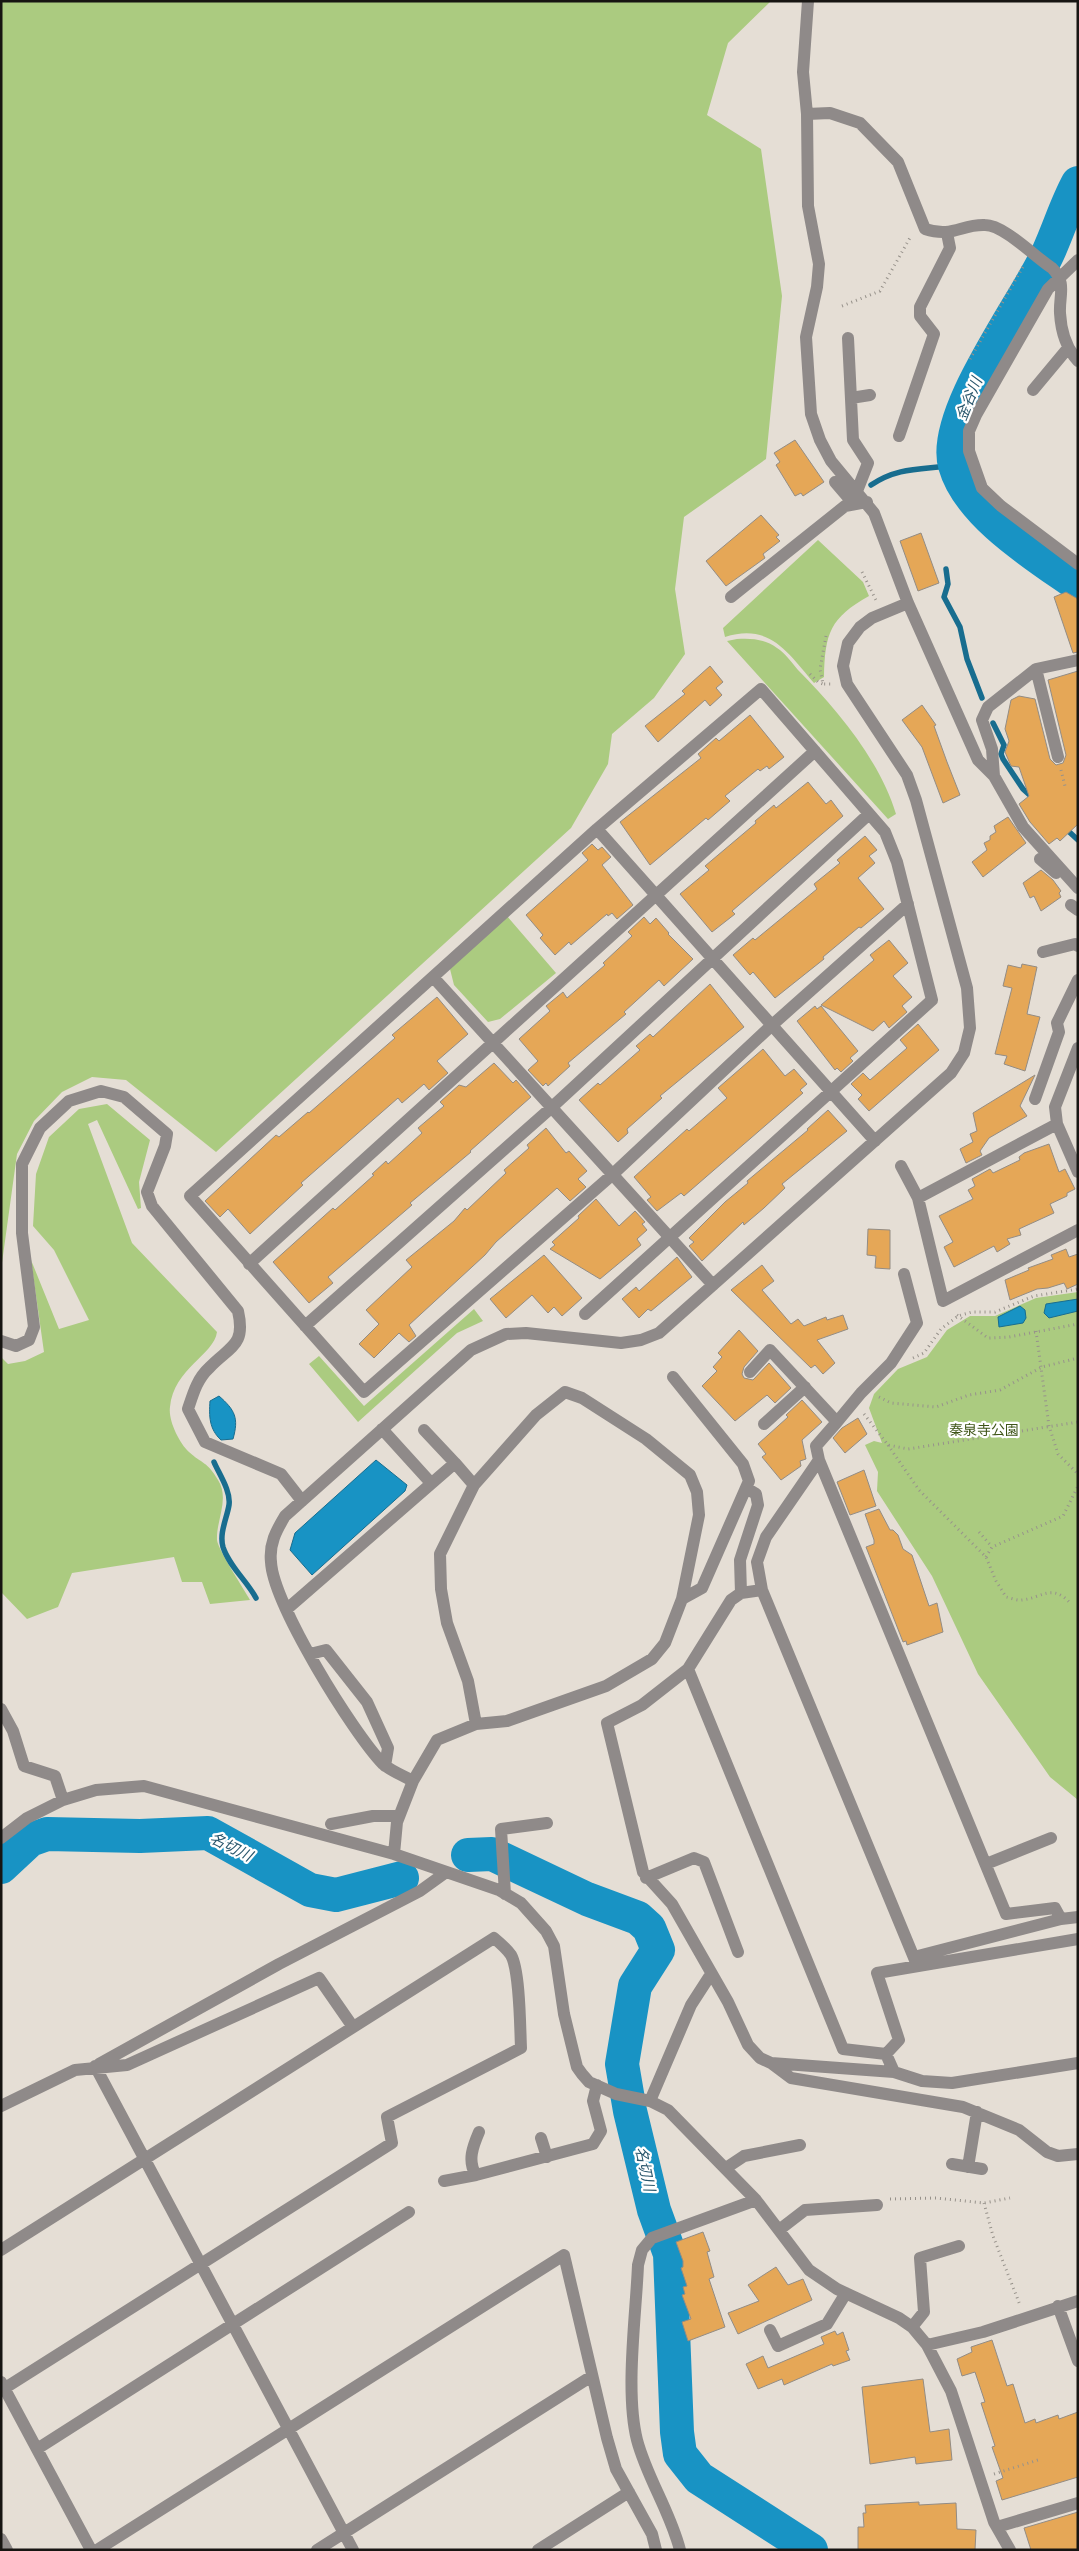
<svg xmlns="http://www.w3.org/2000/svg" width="1079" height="2551" font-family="'Source Sans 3','Noto Sans JP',sans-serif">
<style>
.green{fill:#abcb80}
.water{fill:#1893c4;stroke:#186d8f}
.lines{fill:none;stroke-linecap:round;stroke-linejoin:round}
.stream{stroke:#186d8f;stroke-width:5.5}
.river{stroke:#1893c4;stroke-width:34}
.building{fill:#e5a757;stroke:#938c84}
.path{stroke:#97928b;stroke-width:3;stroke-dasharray:1 4;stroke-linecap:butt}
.minor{stroke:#8f8a89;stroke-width:12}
.labels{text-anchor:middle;stroke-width:4.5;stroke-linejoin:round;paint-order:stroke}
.park-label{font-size:14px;fill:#3f5518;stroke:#fff}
.water-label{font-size:15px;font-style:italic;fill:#2a576d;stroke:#fff}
</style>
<rect width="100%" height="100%" fill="#e5ded5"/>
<path class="green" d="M1 1H771L728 43 707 115 761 149 782 296 766 459 684 517 675 589 685 654 654 698 612 734 608 764 571 828 216 1152 126 1080 92 1077 62 1092 34 1121 17 1154 1 1270Z
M818 540 863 582 869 596C830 618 825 633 824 677L814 683C789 654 770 622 725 637L723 628Z
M737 639C751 638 765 639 777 648 785 653 792 663 798 670 837 709 880 761 896 814L888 819 727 641Z
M507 916 556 973 500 1019 488 1022 454 985 450 969Z
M107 1104 150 1140 139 1182 141 1208 138 1209 97 1120 88 1124 132 1243 217 1332C214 1355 174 1368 170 1407 168 1420 179 1443 189 1452 202 1464 207 1461 218 1480 230 1499 216 1520 217 1540 218 1550 244 1589 250 1600L210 1604 202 1582H182L174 1557 72 1573 58 1607 27 1619 1 1592V1357L8 1364 25 1361 44 1352 31 1260 59 1329 89 1320 54 1250 33 1226 36 1174 49 1137 79 1109Z
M1078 1292V1800L1050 1777 978 1674 932 1576 877 1491 878 1472 865 1445 874 1441 882 1443 869 1408 874 1394 898 1369 927 1357 947 1330 970 1316H995L1036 1298Z
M474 1309 483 1321 457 1333 358 1422 309 1364 319 1356 364 1406Z"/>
<path class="water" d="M1078 1299V1311L1049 1318 1044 1313 1046 1304Z
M1020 1306 1025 1310 1026 1318 1023 1323 999 1327 998 1317Z
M219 1396C235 1410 239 1418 233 1439L221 1440C209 1429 209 1416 210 1401Z
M376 1460 407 1485 405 1491 312 1575 290 1550 295 1533Z"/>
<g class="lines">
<path class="stream" d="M871 485C899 466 923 470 955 465
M946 569 948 584 944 597 960 627 967 659 982 698
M993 723 1004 745 1001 754 1003 759 1023 789 1034 799
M1064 827 1078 840
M214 1462C219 1474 231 1491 229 1505 227 1518 219 1533 223 1547 229 1566 247 1581 256 1598"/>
<path class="river" d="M1078 183C1066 205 1059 229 1048 253 1027 300 940 415 955 465 969 515 1037 556 1078 585
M468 1855 492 1854 587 1899 638 1918 649 1928 658 1950 635 1986 622 2064 630 2111 654 2210 670 2254 677 2432 680 2454 699 2478 811 2550
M1 1867 30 1840 47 1834 140 1836 208 1833 310 1890 336 1895 402 1878"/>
</g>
<path class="building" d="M795 440 824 482 803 496 801 493 795 496 776 465 780 462 774 453Z
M761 515 779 535 776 537 780 541 763 554 765 558 726 586 706 561Z
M921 533 939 583 918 591 900 541Z
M1066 592 1078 599V652L1073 653 1054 597Z
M710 666 723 682 716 688 722 695 710 706 705 700 658 742 645 726 685 694 682 691Z
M1078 671V824L1060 841 1057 838 1049 844 1030 822 1019 804 1029 796 1019 767 1011 766 1005 752 1009 741 1005 729 1011 700 1019 696 1035 699 1050 759 1056 765 1063 763 1066 755 1048 680Z
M922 705 936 725 934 726 947 762 960 795 943 803 922 747 902 720Z
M750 715 784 757 769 769 767 766 760 771 758 769 725 796 730 801 708 820 706 818 650 865 620 822 701 758 698 754 716 738 719 741Z
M808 782 826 804 831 800 843 816 732 911 735 914 712 932 680 894 709 870 705 866 756 823 755 821 774 805 776 808Z
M1008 817 1026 843 983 877 972 862 987 850 984 843 990 840V836L996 832 994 826Z
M865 836 877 850 869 856 875 863 858 878 884 909 861 928 859 927 823 957 824 959 775 998 753 972 750 975 733 955 753 938 755 940 817 889 814 884 840 863 837 860Z
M592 844 598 850 602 847 611 857 602 865 633 905 617 919 612 913 608 916 607 914 571 945 569 942 555 955 540 938 543 935 526 915 588 860 582 853Z
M1041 870 1053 880 1061 891 1059 893 1061 897 1041 911 1034 896 1030 898 1023 883Z
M644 917 650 924 656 918 669 933 668 934 693 959 664 986 659 980 624 1012 626 1014 568 1063 570 1066 548 1086 546 1083 543 1086 528 1070 538 1061 519 1039 550 1011 546 1006 563 992 567 998 605 965 603 963 632 936 628 932Z
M889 940 908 963 893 976 912 997 902 1006 907 1012 889 1028 884 1021 873 1031 821 1005 874 960 870 955Z
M1022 964 1037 967 1027 1014 1040 1017 1025 1071 1004 1064 1007 1056 995 1054 1012 988 1003 986 1008 965 1021 968Z
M710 984 744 1027 660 1096 662 1098 627 1129 628 1133 618 1142 579 1100 598 1083 600 1085 640 1050 636 1046 650 1034 653 1037Z
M437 997 468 1034 437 1061 448 1073 429 1090 424 1084 402 1103 398 1098 301 1183 303 1185 250 1234 228 1209 220 1217 205 1201 276 1135 279 1137 308 1112 309 1113 395 1038 392 1035Z
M815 1006 817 1009 821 1006 858 1051 850 1058 853 1061 841 1072 837 1068 835 1070 797 1021Z
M918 1024 939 1050 869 1111 858 1099 862 1095 851 1084 863 1073 870 1080 907 1048 900 1040Z
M763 1049 785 1076 794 1069 807 1084 800 1090 803 1093 684 1196 681 1193 657 1211 647 1200 651 1197 634 1177 687 1129 689 1131 727 1098 718 1088Z
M494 1063 513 1083 516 1080 531 1097 470 1151 471 1152 410 1203 412 1205 328 1277 333 1283 309 1303 273 1262 333 1208 335 1210 374 1175 372 1174 386 1161 388 1164 422 1133 418 1128 444 1106 440 1102 459 1085 466 1087Z
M1035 1075 1020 1106 1027 1116 989 1138 980 1151 982 1155 966 1163 960 1149 973 1142 970 1134 977 1131 973 1113Z
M828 1110 847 1131 782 1184 785 1188 764 1208 744 1225 743 1222 702 1261 689 1246 694 1242 689 1238 725 1202 748 1183 747 1181 808 1130 807 1129Z
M546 1128 566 1153 569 1151 587 1171 578 1179 586 1187 570 1201 557 1188 496 1242 485 1255 409 1325 416 1336 409 1342 399 1333 374 1358 359 1344 379 1324 366 1310 412 1267 406 1260 454 1221 465 1208 467 1210 506 1173 504 1170 529 1148 527 1145Z
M1049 1144 1059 1172 1065 1169 1075 1189 1067 1193V1196L1050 1204 1054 1213 1019 1229 1021 1235 1007 1239 1010 1244 997 1252 994 1246 954 1267 944 1247 953 1242 939 1216 973 1199 968 1190 975 1186 972 1179 990 1169 993 1173 1020 1160 1019 1157 1024 1153Z
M596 1199 619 1226 635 1211 645 1222 642 1224 647 1230 637 1239 641 1245 600 1279 550 1249 555 1245 552 1242 579 1218 578 1216Z
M868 1229 890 1230V1269L875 1268 876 1256 867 1255Z
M1066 1249 1069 1257 1078 1254V1284L1067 1289 1064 1283 1048 1288 1037 1289 1010 1300 1005 1280 1029 1270 1028 1268 1053 1259 1051 1255Z
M544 1255 582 1298 562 1316 554 1307 548 1313 532 1295 506 1318 490 1299Z
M677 1257 692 1277 651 1311 648 1309 639 1318 622 1299 636 1287 639 1291Z
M762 1265 774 1281 762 1290 791 1324 798 1319 804 1326 826 1317 827 1320 843 1315 848 1329 817 1340 835 1363 823 1374 815 1365 811 1368 731 1290Z
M739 1330 758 1351 744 1367 742 1374 744 1378 753 1380 769 1363 791 1388 775 1403 767 1395 735 1421 702 1386 717 1371 713 1367 722 1357 718 1353Z
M802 1400 822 1422 802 1440 806 1459 800 1461 801 1466 781 1480 762 1457 766 1454 758 1444 788 1417 786 1415Z
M858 1418 867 1434 845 1453 833 1438 842 1428Z
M864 1470 876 1506 850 1515 837 1482Z
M879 1509 890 1530H893L898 1535 903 1549 912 1555 929 1606 937 1603 943 1632 907 1645 906 1641 903 1642 866 1547 874 1544V1540L865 1514Z
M703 2232 710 2251 707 2252 714 2277 709 2279 725 2327 688 2341 682 2322 691 2319 682 2295 685 2294 683 2287 687 2286 681 2268 683 2267V2261L676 2242Z
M776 2267 788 2285 803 2279 812 2300 738 2334 728 2313 759 2301 748 2285Z
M835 2331 837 2335 843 2332 849 2350 846 2351 850 2360 833 2366 832 2364 784 2385 782 2379 758 2389 746 2364 763 2356 768 2368 824 2344 821 2337Z
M992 2340 1007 2386 1013 2384 1025 2423 1035 2419 1036 2423 1058 2415 1059 2419 1078 2412V2477L1002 2500 996 2481 1003 2478 992 2447 995 2446 981 2403 985 2402 975 2372 962 2376 957 2359 972 2352 971 2347Z
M923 2379 930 2432 949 2429 952 2460 916 2464 915 2457 870 2464 862 2387Z
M919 2502V2505L956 2503 957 2529 976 2530 975 2550H858V2527H864L863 2513H866L865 2505Z
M1078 2512V2550H1031L1024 2528Z"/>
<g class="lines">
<path class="path" d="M842 306 880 291 911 236
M970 359 1024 265
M862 572 876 600
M826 636 820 669 823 684H832
M810 674 818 682 823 684
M1061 770 1065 786
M957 1315 988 1338 1009 1337 1078 1324
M1036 1331 1049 1426 1058 1454 1078 1474
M913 1358 924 1353 941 1329 958 1316 972 1312H995L1034 1296 1078 1289
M879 1397 891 1403 936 1407 969 1395 1000 1390 1042 1367 1078 1358
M864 1414 888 1445 908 1449 1078 1422
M888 1445 919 1490 986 1557 996 1581 1006 1597C1011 1598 1018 1601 1022 1600 1042 1598 1052 1583 1070 1603
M979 1532 992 1547
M986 1557 992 1547 1063 1516 1078 1486
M890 2199 936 2198 984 2203 1010 2198
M984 2203 993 2236 1020 2305
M994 2474 1038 2460"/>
<path class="minor" d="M808 1 803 72 807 114 808 206 819 264 817 287 806 337 811 414 820 440 831 461 874 513 908 603 978 760 994 776 1023 827 1078 888
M807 114 830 113 860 123 898 162 925 229C953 238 961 224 985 225 1004 225 1035 257 1052 268 1067 283 1059 295 1060 313 1061 331 1066 348 1078 361
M1078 260 1048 289 976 415 969 431V451L982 488 1001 506 1078 564
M848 338 853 440 868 463 857 491
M1033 390 1068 348
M851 398 870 395
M899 436 934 334 920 316V307L950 248 947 233
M835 482 853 503
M731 597 845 506 867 502
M1036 669 1058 757
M994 776 992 749 982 720 988 707 1036 669 1078 660
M597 829 875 1141
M1040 859 1056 873
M1071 905 1078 910
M1043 952 1075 944 1078 946
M433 977 713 1285
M1078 1048 1055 1107 1057 1124 1078 1172
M1035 1099 1059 1032 1057 1023 1078 980
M1057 1124 918 1198 943 1301 1078 1230
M901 1166 918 1198
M249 1264 815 751
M585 1314 932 1000 897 862 885 832 761 689 597 829 190 1196 364 1392 612 1175 771 1026 908 904
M305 1326 551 1108 869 814
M1 1341 16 1346 29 1340 34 1327 22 1233V1164L40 1128 69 1101 101 1091 124 1097 167 1134 165 1146 147 1192 152 1206 238 1311C246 1346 230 1346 209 1368 197 1379 193 1394 188 1409L205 1442 281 1474 302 1501
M750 1372 770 1350 837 1422 816 1446 819 1460
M673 1377 743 1464 749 1481 702 1588 682 1599
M837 1422 861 1393 891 1363 917 1323 904 1274
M764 1424 805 1387
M382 1429 431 1483
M424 1430 455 1463
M762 1590 917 1965
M741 1593 740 1560 758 1505 756 1494 746 1488
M287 1609 455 1463 474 1485
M310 1654 326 1650 367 1702 388 1748 385 1766
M688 1669 843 2049 886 2054 894 2072
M1 1709 13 1731 24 1766 55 1776 63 1800
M476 1724 468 1681 447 1623 441 1589 440 1554 474 1485 536 1415 565 1392 582 1398 646 1439 690 1475 697 1492 699 1515 682 1599 665 1643 652 1659 606 1686 507 1721 476 1724 437 1740 413 1781C404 1776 391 1771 383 1764 353 1733 273 1604 271 1562 269 1544 276 1531 285 1516L471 1350 506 1334 526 1333 621 1343 641 1340 659 1333 951 1073 964 1053 970 1028 967 988 916 800 907 775 847 684 843 666 848 643 860 627 872 618 908 603
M331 1824 373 1816H399
M1 1838 27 1818 63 1800 96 1790 144 1786 394 1854 499 1890 521 1903 546 1931 554 1946 564 2014 577 2067 582 2074 589 2082 616 2094 650 2101 668 2110 756 2200 809 2270 837 2289 899 2318 912 2327 927 2345 951 2391 994 2522 1010 2550
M394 1854 397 1822 413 1781
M986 1864 1051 1838
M646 1878 694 1858 704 1862 738 1952
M505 1894 501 1829 547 1823
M1061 1919 1078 1917
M914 1957 1061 1919 1055 1908 1006 1914 819 1460 766 1537 757 1562 762 1590 741 1593 731 1600 688 1669 642 1705 607 1723 643 1872 672 1904 728 2002 748 2045 760 2058 771 2063 894 2072 922 2081 952 2083 1078 2063
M886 2054 899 2040 877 1973 1078 1939
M771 2063 791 2078 963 2107 1019 2130 1047 2152 1058 2156 1078 2154
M99 2064 279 1964 420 1891 445 1873
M95 2066 353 2550
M650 2101 691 2005 711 1974
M1 2106 75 2070 127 2065 319 1978 353 2027
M479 2132C473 2146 467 2161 476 2175L593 2144 601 2131 593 2101 597 2085
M541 2138 547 2157
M952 2164 982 2169
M968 2167 977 2112
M726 2168 744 2156 800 2145
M444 2181 476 2175
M779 2230 805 2210 877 2205
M1 2250 494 1938C500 1943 506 1948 511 1955 520 1971 520 2027 521 2048L387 2117 392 2143 5 2388
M1058 2306 1078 2361
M912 2327 924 2312 920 2258 959 2246
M770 2330 778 2346 827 2324 846 2293
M927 2345 983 2332 1078 2301
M1 2382 91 2550
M37 2449 409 2212
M997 2527 1078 2503
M1 2539 7 2550
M97 2550 564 2255 607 2438 616 2469 652 2534 656 2550
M317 2550 592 2376
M538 2550 629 2492
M680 2550C670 2511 647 2478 637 2440 625 2392 636 2315 638 2265L642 2250 652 2238 756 2200"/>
</g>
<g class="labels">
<g class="park-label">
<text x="984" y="1435">秦泉寺公園</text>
</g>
<g class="water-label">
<text transform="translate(969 399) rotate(-68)" y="5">金谷川</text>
<text transform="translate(231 1847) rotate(27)" y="5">名切川</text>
<text transform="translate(645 2169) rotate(78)" y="5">名切川</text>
</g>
</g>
<rect width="1079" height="2551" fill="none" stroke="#171512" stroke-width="5"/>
</svg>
